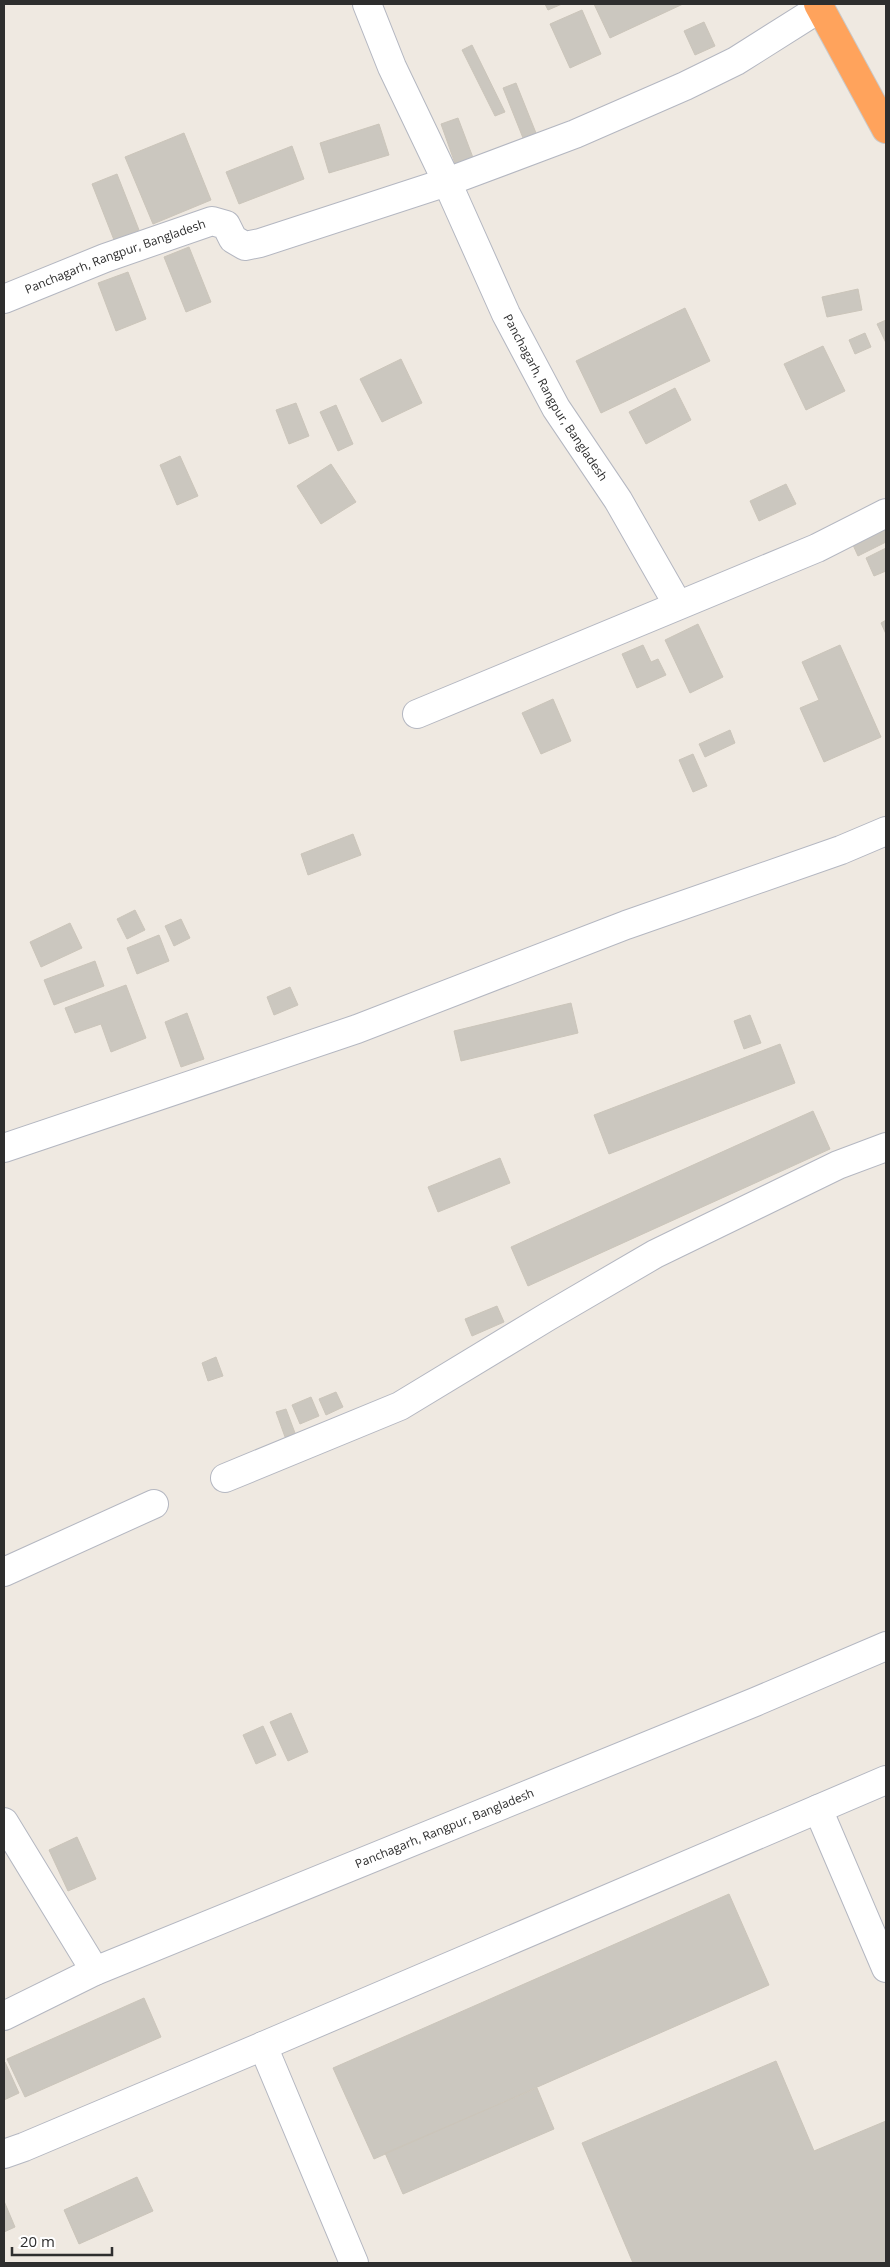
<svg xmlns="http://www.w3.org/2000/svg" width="890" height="2267" font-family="'Open Sans',sans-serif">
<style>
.building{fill:#cbc7bf;stroke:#cbc5ba}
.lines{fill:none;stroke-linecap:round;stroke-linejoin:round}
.minor-casing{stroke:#b4b7c1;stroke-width:30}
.highway-casing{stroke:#c9c9c9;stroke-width:30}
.minor{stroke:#fff;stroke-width:28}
.highway{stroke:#ffa35c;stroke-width:28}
.labels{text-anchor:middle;stroke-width:4;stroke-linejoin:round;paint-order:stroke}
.street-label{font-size:12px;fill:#2e2e2e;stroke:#fff}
</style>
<rect width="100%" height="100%" fill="#efe9e1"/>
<path class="building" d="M545 4H562L548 10Z
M594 4H683L610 38Z
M582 10 601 54 570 68 550 24Z
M704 22 715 46 695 55 684 31Z
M472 45 505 112 495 116 462 50Z
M516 83 536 133 523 138 503 88Z
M458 118 475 163 457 169 441 124Z
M379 124 389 155 329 173 320 143Z
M184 133 211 200 153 224 125 157Z
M292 146 304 179 239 204 226 172Z
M117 174 139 230 114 240 92 184Z
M189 247 211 302 186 312 164 257Z
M128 272 146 319 116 331 98 283Z
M858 289 862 310 827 317 822 297Z
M685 308 710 361 601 413 576 361Z
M886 320V343L877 324Z
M865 333 871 347 855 354 849 340Z
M823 346 845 391 806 410 784 364Z
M401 359 422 403 382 422 360 379Z
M675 388 691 420 646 444 629 412Z
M296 403 309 436 289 444 276 410Z
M336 405 353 444 338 451 320 412Z
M180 456 198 496 177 505 160 465Z
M331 464 356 502 321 524 297 486Z
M786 484 796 504 759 521 750 501Z
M886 529V542L858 556 853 545Z
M886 548V571L874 576 866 558Z
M886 620V634L881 623Z
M698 624 723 677 690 693 665 640Z
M643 645 651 662 658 659 666 675 637 688 622 654Z
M840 645 881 737 824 762 800 708 819 700 802 662Z
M553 699 571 741 541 754 522 713Z
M730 730 735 743 705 757 699 744Z
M693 754 707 786 693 792 679 760Z
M353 834 361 855 308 875 301 854Z
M135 910 145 930 127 939 117 919Z
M181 919 190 938 174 946 165 926Z
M70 923 82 948 41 967 30 942Z
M159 935 169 961 137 974 127 948Z
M95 961 104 986 54 1005 44 980Z
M126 985 146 1038 111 1052 101 1024 75 1033 65 1008Z
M290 987 298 1005 274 1015 267 997Z
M571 1003 578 1033 461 1061 454 1031Z
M187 1013 204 1059 181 1067 165 1022Z
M750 1015 761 1043 744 1049 734 1021Z
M780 1044 795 1083 609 1154 594 1115Z
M813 1111 830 1149 528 1286 511 1247Z
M500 1158 510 1183 438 1212 428 1187Z
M497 1306 504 1322 472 1336 465 1319Z
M216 1357 223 1376 208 1381 202 1363Z
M336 1392 343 1407 326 1415 319 1399Z
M311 1397 319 1416 300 1424 292 1405Z
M286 1409 295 1433 285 1437 276 1412Z
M291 1713 308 1752 288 1761 270 1722Z
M263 1726 276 1755 256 1764 243 1735Z
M77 1837 96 1879 68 1891 49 1850Z
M729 1894 769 1985 374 2159 333 2068Z
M144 1998 161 2037 25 2097 7 2059Z
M776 2061 814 2151 886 2121V2263H633L582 2143Z
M5 2062 19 2093 4 2100V2063Z
M537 2088 554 2129 403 2194 385 2153Z
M137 2177 153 2211 79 2244 64 2210Z
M4 2201 15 2227 4 2232Z"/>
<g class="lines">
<defs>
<g id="minor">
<path d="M367 4 392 67 447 182 575 134 685 86 736 61 820 8"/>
<path id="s1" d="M4 299 105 258 212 221 226 225 233 239 245 246 260 243 447 182 506 314 556 408 618 500 678 605"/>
<path d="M417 714 817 548 886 513"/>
<path d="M4 1148 357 1029 626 925 841 850 886 831"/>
<path d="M225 1478 400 1406 547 1317 655 1254 838 1165 886 1147"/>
<path d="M4 1572 154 1504"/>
<path d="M818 1809 886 1968"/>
<path d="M4 1822 95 1971"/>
<path id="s2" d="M4 2016 95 1971 755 1702 886 1646"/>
<path d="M263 2046 886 1780"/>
<path d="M4 2154 24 2147 263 2046 354 2263"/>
</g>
<path id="highway" d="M818 4 886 129"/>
</defs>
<use href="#minor" class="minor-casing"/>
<use href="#highway" class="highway-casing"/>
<use href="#minor" class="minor"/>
<use href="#highway" class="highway"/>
</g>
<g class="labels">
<g class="street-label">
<text dy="4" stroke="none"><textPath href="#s1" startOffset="119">Panchagarh, Rangpur, Bangladesh</textPath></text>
<text dy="4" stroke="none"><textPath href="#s1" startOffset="720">Panchagarh, Rangpur, Bangladesh</textPath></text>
<text dy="4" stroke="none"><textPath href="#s2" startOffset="479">Panchagarh, Rangpur, Bangladesh</textPath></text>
</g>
</g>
<rect width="890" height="2267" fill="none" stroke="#2e2e2e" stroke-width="10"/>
<path d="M12 2247v8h100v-8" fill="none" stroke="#2e2e2e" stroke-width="2.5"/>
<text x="20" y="2247" font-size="15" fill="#2e2e2e" stroke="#ffffff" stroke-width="4" paint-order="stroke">20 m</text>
</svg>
